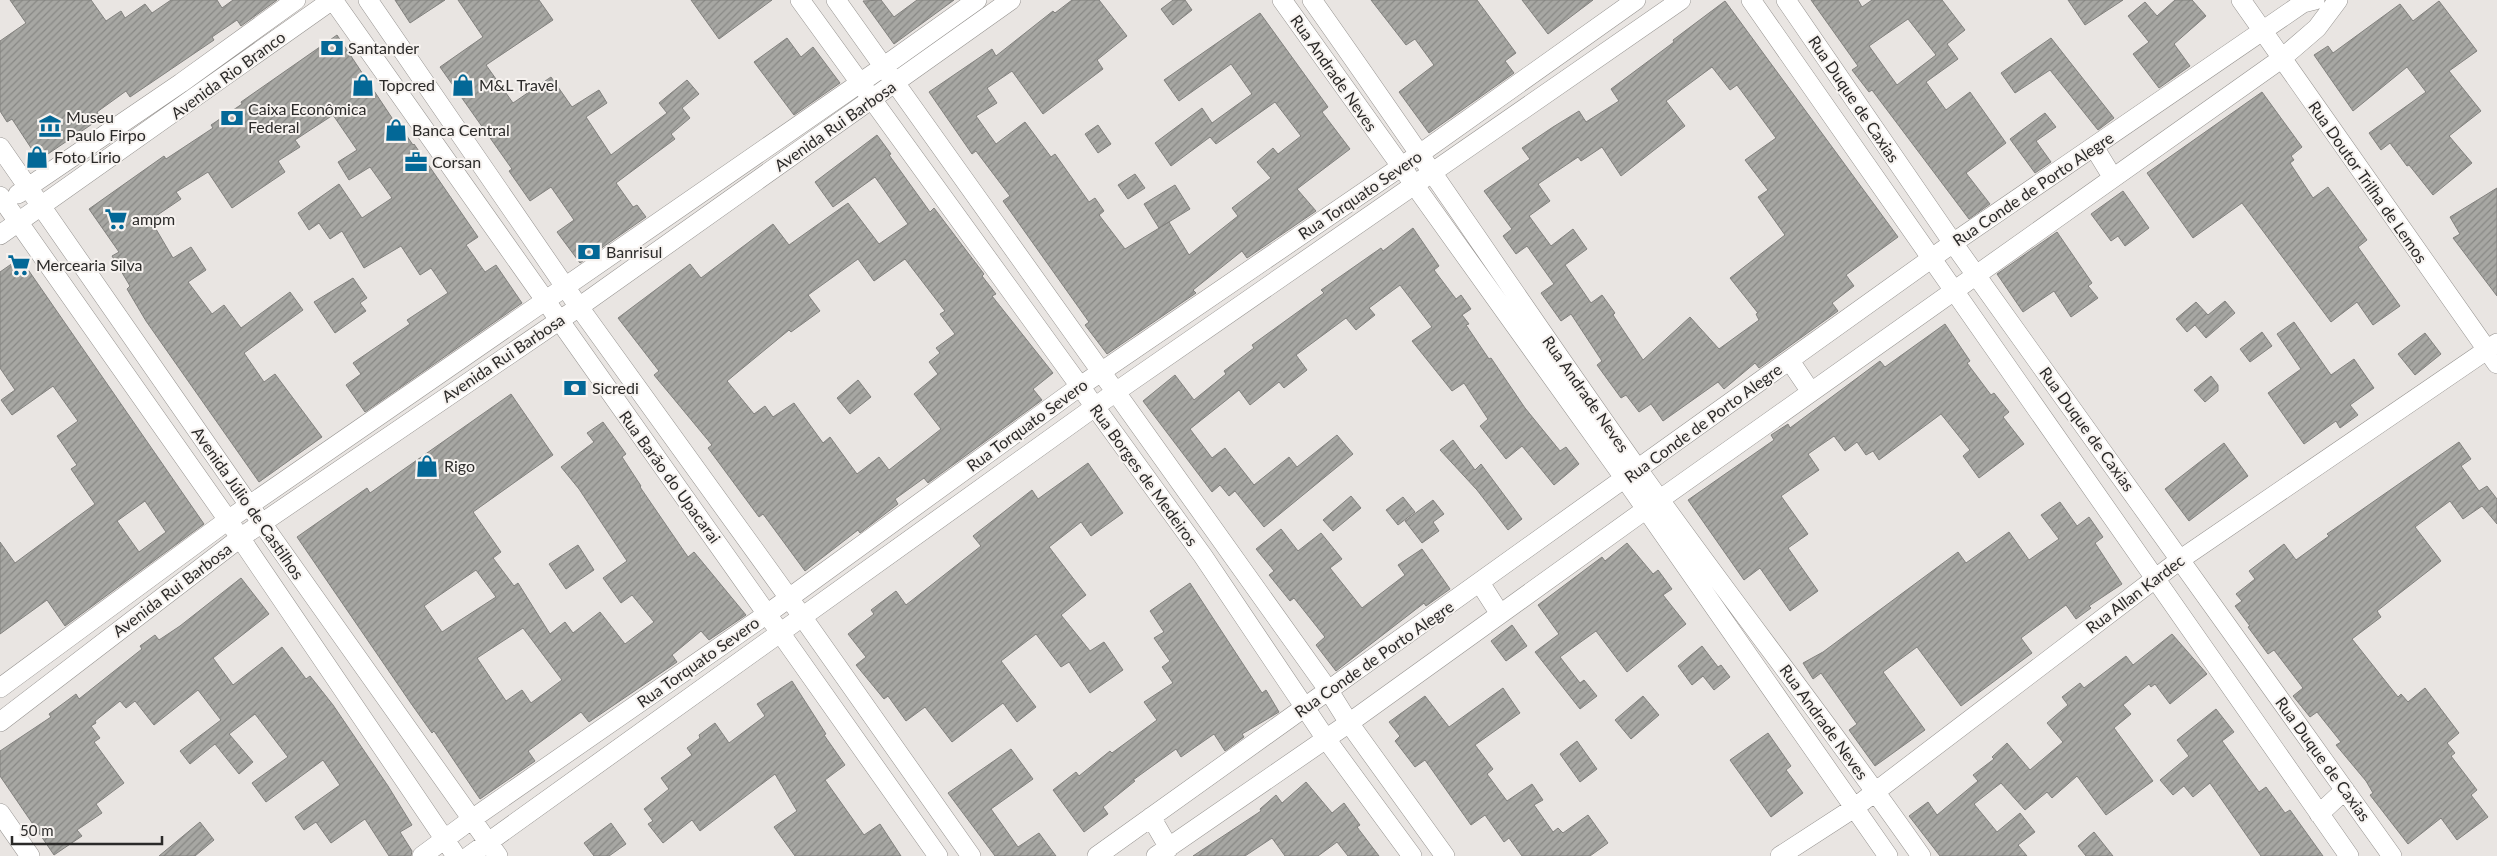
<svg xmlns="http://www.w3.org/2000/svg" width="2497" height="856" font-family="Lato,sans-serif">
<style>
.building{fill:url(#building-hatch);stroke:#82817e;fill-rule:evenodd}
.lines{fill:none;stroke-linecap:round;stroke-linejoin:round}
.minor-casing{stroke:#969390;stroke-width:20}
.minor{stroke:#fff;stroke-width:19}
.labels{text-anchor:middle;stroke-width:4;stroke-linejoin:round;paint-order:stroke}
.poi-label{font-size:16px;fill:#2b2a29;stroke:#f6f2ef;text-anchor:start}
.street-label{font-size:16px;fill:#2b2a29;stroke:#f6f2ef}
</style>
<defs>
<pattern id="building-hatch" width="6" height="6" patternUnits="userSpaceOnUse" patternTransform="scale(1.25)"><rect width="6" height="6" fill="#a7a7a3"/><path d="M-1 1l2-2M0 6l6-6M5 7l2-2" fill="none" stroke="#888885"/></pattern>
</defs>
<rect width="100%" height="100%" fill="#e9e5e2"/>
<path class="building" d="M10 0H91L106 21 121 11 125 18 145 4 152 13 171 0H217L222 8 233 0H277L241 26 237 20 212 37 214 40 130 97 126 91 97 112 101 118 39 160 12 119 7 122 0 111V41L26 23Z
M395 0H445L410 23Z
M458 0H539L553 20 486 65 513 103 551 77 572 107 599 90 607 103 586 117 611 155 667 113 659 103 687 80 699 94 682 108 690 118 671 134 675 139 616 183 633 207 637 205 646 217 580 263 557 232 574 220 551 187 530 201 509 171 512 169 440 67 483 37Z
M691 0H772L719 39Z
M881 0 894 17 917 0H954L894 44 863 1Z
M1072 0H1099L1127 36 1097 60 1103 69 1043 114 1012 71 987 88 997 103 976 116 996 144 1025 122 1051 157 1055 154 1089 202 1095 198 1104 211 1099 215 1125 249 1169 222 1189 255 1238 216 1232 208 1271 178 1257 162 1273 148 1278 154 1301 136 1275 102 1216 144 1210 137 1171 166 1155 143 1202 108 1212 123 1252 94 1231 64 1179 101 1164 80 1260 13 1328 107 1322 112 1350 149 1297 189 1316 211 1247 258 1242 251 1193 290 1196 293 1107 354 1085 325 1089 322 1003 201 1010 196 976 151 972 154 929 92 992 49 996 56 1053 11 1055 13Z
M1173 0H1185L1192 10 1173 25 1161 9Z
M1371 0H1477L1516 53 1505 61 1514 73 1429 133 1399 92 1434 65 1415 39 1406 45Z
M1522 0H1593L1548 34Z
M1811 0H1858L1862 7 1872 0H1942L1965 30 1947 44 1958 59 1926 82 1946 110 1970 92 2006 143 1966 173 1990 204 1969 219 1872 90 1869 92 1852 70 1858 66ZM1908 19 1936 55 1897 85 1869 46Z
M2068 0H2123L2085 25Z
M2175 0H2192L2206 16 2174 44 2190 66 2159 88 2133 54 2149 42 2128 16 2145 2 2157 16Z
M1725 1 1898 237 1846 275 1854 286 1832 303 1838 311 1759 368 1755 363 1724 389 1718 382 1663 421 1651 404 1639 412 1626 395 1621 398 1597 365 1602 361 1571 314 1561 321 1541 293 1554 284 1527 246 1516 254 1503 236 1512 229 1484 191 1530 159 1522 148 1553 127 1579 111 1586 122 1619 101 1611 89 1674 42 1673 40ZM1712 67 1730 90 1737 85 1776 138 1745 160 1768 190 1758 197 1785 235 1730 278 1758 313 1756 314 1759 320 1719 349 1690 317 1643 360 1613 315 1615 313 1602 295 1591 303 1565 265 1587 249 1573 229 1551 246 1529 216 1550 201 1538 184 1578 157 1581 161 1602 147 1621 176 1685 126 1666 101Z
M2439 1 2477 51 2449 71 2481 111 2449 136 2472 163 2433 195 2409 165 2407 166 2390 143 2381 150 2369 133 2426 92 2407 67 2353 111 2314 55 2328 46 2333 53 2400 4 2413 21Z
M337 35 396 124 398 123 413 145 414 144 478 237 466 245 485 272 496 265 522 303 365 412 346 385 361 374 353 363 410 324 407 320 448 293 431 268 420 275 401 246 364 268 342 231 330 239 319 223 309 230 298 213 339 184 362 218 392 198 370 167 349 180 338 162 357 150 333 115 295 140 300 147 278 161 285 172 232 208 208 172 176 192 181 199 156 216 159 220 153 224 173 258 191 247 206 270 188 282 212 314 224 305 241 328 290 292 303 310 244 353 264 382 275 374 322 437 259 482 146 321 127 289 130 286 112 256 119 252 89 209 164 156 166 159 213 128 211 125 242 104 241 102Z
M787 38 801 57 813 47 840 83 794 115 754 62Z
M2051 38 2114 118 2098 130 2050 70 2015 93 2001 73Z
M2262 92 2302 147 2291 156 2294 160 2290 163 2313 198 2328 187 2367 240 2358 247 2400 306 2373 325 2357 302 2331 322 2242 203 2193 238 2147 173Z
M2045 113 2056 127 2036 141 2051 162 2035 173 2010 139Z
M1098 125 1111 144 1098 153 1085 134Z
M877 135 891 154 889 155 930 212 934 208 984 274 982 276 996 294 992 296 1053 373 1033 389 1042 400 928 483 924 478 895 499 898 504 860 533 858 530 805 571 763 514 759 517 708 448 712 445 654 375 659 371 618 318 690 264 701 278 773 224 789 245 848 203 879 244 908 224 875 177 833 207 815 182ZM858 259 874 281 905 259 945 311 940 314 955 334 936 348 940 353 929 362 938 374 914 394 941 429 889 470 879 457 857 474 830 437 823 443 794 403 773 417 765 406 754 414 727 381 789 330 791 332 820 311 808 295Z
M1135 174 1145 188 1128 199 1118 185Z
M1175 185 1190 209 1159 228 1144 204Z
M2497 188V296L2453 238 2460 234 2450 217Z
M2123 191 2149 228 2125 246 2118 236 2111 241 2091 214Z
M1413 228 1439 266 1434 270 1456 299 1461 295 1471 309 1462 315 1469 324 1466 325 1489 359 1491 358 1525 408 1560 451 1566 447 1579 464 1554 485 1522 446 1506 459 1480 426 1488 419 1464 383 1452 391 1412 341 1432 327 1400 285 1369 308 1375 315 1356 330 1346 318 1296 355 1307 370 1284 388 1279 382 1250 405 1239 390 1190 429 1212 458 1225 448 1254 485 1289 457 1297 467 1337 435 1353 454 1264 527 1235 491 1229 496 1220 485 1212 492 1143 401 1175 375 1194 400 1226 374 1224 371 1254 348 1252 345 1324 293 1321 290 1381 248 1383 251Z
M2057 232 2092 283 2088 286 2098 298 2071 317 2054 291 2023 312 1997 274Z
M20 258 204 524 65 626 47 600 0 634V542L15 563 95 504 71 469 77 465 57 436 78 421 53 386 12 415 1 400 15 390 0 368V272ZM145 501 166 532 139 552 117 521Z
M353 278 367 298 360 303 366 311 335 333 314 302Z
M2225 301 2235 313 2206 338 2195 325 2187 332 2176 319 2196 302 2208 315Z
M2294 322 2331 375 2354 359 2374 388 2350 405 2358 415 2340 428 2336 421 2304 444 2268 393 2301 369 2277 334Z
M1945 324 1970 361 1967 363 1991 395 1994 393 2009 412 2003 417 2024 444 1979 478 1963 456 1970 450 1941 414 1879 460 1873 451 1866 455 1857 442 1845 451 1834 436 1808 454 1819 470 1781 496 1808 534 1788 548 1818 591 1790 611 1760 568 1744 580 1688 500 1774 440 1771 435 1788 424 1790 428 1880 361 1885 367Z
M2262 332 2272 346 2250 362 2240 349Z
M2425 333 2441 354 2415 375 2398 354Z
M2211 376 2218 385V391L2205 402 2194 390Z
M858 380 871 397 850 414 837 398Z
M511 394 553 455 473 512 501 552 493 558 514 586 518 583 550 634 565 622 573 633 600 612 625 644 654 622 632 595 621 603 603 578 627 561 579 489 561 467 594 442 587 433 603 422 626 454 622 457 641 486 640 487 688 557 694 552 746 615 709 640 701 631 672 655 677 662 589 722 581 712 528 751 535 761 480 799 434 731 432 733 410 702 297 537 367 488 370 493ZM476 570 496 597 442 632 424 606ZM523 628 562 680 531 703 522 690 506 701 477 658Z
M1453 440 1475 470 1481 464 1522 519 1508 530 1477 490 1440 450Z
M2459 442 2471 459 2461 466 2479 491 2487 486 2497 499V524L2482 506 2463 519 2450 501 2415 527 2441 561 2377 611 2381 617 2352 639 2398 697 2401 694 2408 702 2425 688 2459 733 2447 743 2455 753 2451 756 2477 790 2471 795 2488 817 2457 840 2441 818 2408 844 2370 795 2373 793 2366 781 2336 745 2341 742 2317 712 2310 717 2293 696 2303 688 2274 650 2268 654 2248 627 2250 626 2235 606 2242 601 2236 594 2255 579 2249 571 2284 544 2296 560 2329 536 2327 534Z
M2224 443 2248 476 2189 521 2165 489Z
M1088 463 1123 513 1091 536 1081 522 1049 547 1086 595 1061 615 1090 651 1104 642 1123 670 1090 693 1069 662 1061 667 1036 634 1001 661 1036 707 1017 722 1003 703 952 742 925 707 906 721 888 696 884 699 856 665 866 657 848 634 874 614 871 610 896 591 906 605 981 546 973 536 1032 490 1038 499Z
M1351 496 1361 508 1333 531 1323 520Z
M1403 497 1415 512 1398 525 1386 510Z
M1433 500 1444 514 1433 522 1439 531 1422 543 1405 521Z
M2060 502 2077 526 2089 517 2103 537 2095 543 2122 584 2089 606 2091 608 2076 619 2066 605 2021 638 2032 653 1961 706 1917 647 1883 672 1925 730 1875 766 1849 730 1857 724 1821 673 1813 679 1803 663 1823 652 1958 552 1966 563 2009 532 2029 560 2059 539 2041 515Z
M1281 529 1298 551 1321 533 1342 559 1330 568 1362 608 1405 575 1398 565 1422 549 1450 589 1426 606 1424 603 1336 671 1316 645 1325 637 1294 598 1290 601 1269 575 1274 571 1256 549Z
M1627 543 1653 574 1658 570 1672 589 1663 595 1686 624 1627 672 1596 631 1560 657 1580 683 1584 680 1597 696 1580 709 1535 652 1559 634 1538 605 1602 557 1605 561Z
M578 545 594 570 566 589 549 564Z
M241 578 269 614 213 658 233 685 282 647 306 679 310 676 333 705 388 786 412 825 400 832 412 851 411 856H389L365 819 331 843 316 822 304 830 295 817 340 785 323 760 266 802 252 783 288 757 255 714 229 734 253 762 239 774 215 744 190 764 180 751 221 720 198 690 154 725 135 701 126 708 120 701 95 721 96 723 91 726 100 738 94 742 124 783 96 804 102 813 77 830 82 836 54 855 0 776V751L51 717 49 714 76 694 79 699 142 649 140 646 155 635 159 640 180 626Z
M1190 583 1262 693 1266 690 1279 712 1242 734 1244 737 1225 751 1214 734 1181 757 1176 749 1133 780 1135 781 1103 807 1108 814 1084 832 1053 790 1076 772 1079 776 1110 751 1112 753 1157 720 1144 702 1173 683 1162 667 1170 661 1154 638 1164 632 1150 611Z
M1512 625 1527 646 1506 661 1491 641Z
M2172 634 2207 674 2170 704 2155 684 2151 687 2149 684 2123 705 2131 714 2114 728 2153 781 2106 815 2077 776 2052 798 2047 792 2025 810 2001 783 1974 804 1997 832 2020 813 2035 832 2018 845 2027 856H1940L1909 816 1928 802 1937 815 1978 781 1973 775 1994 759 1992 757 2007 743 2030 770 2063 742 2047 723 2068 705 2062 697 2080 683 2084 688 2126 656 2133 665Z
M1702 646 1718 667 1721 665 1730 677 1714 690 1703 676 1692 685 1678 666Z
M792 681 826 734 824 735 845 765 825 780 864 835 880 824 901 856H795L774 827 797 811 775 774 700 831 692 820 663 843 648 824 653 821 644 809 669 789 661 778 692 755 687 748 700 738 699 735 715 723 729 743 765 716 757 704Z
M1503 688 1520 713 1475 745 1493 769 1487 774 1507 801 1532 784 1543 800 1534 805 1553 832 1558 828 1563 833 1588 815 1608 843 1590 856H1522L1509 838 1504 842 1485 815 1471 825 1425 760 1415 767 1395 741 1400 736 1389 722 1425 696 1449 727Z
M1643 696 1659 715 1631 739 1615 720Z
M2216 709 2234 732 2222 741 2259 792 2266 787 2285 813 2290 810 2323 856H2261L2210 783 2193 797 2184 786 2173 795 2160 780 2189 756 2177 740Z
M1768 733 1791 766 1786 770 1803 793 1771 817 1730 760Z
M1577 741 1597 769 1580 782 1560 754Z
M1011 749 1033 779 991 809 1018 847 1039 833 1056 856H995L948 793Z
M1306 782 1332 813 1344 803 1360 825 1357 827 1379 856H1348L1337 842 1318 856H1285L1272 838 1245 856H1193L1261 811 1260 809 1276 795 1282 803Z
M200 822 214 840 195 856H159Z
M611 823 626 844 609 856H594L584 843Z
M2094 832 2113 856H2086L2078 846Z"/>
<g class="lines">
<defs>
<path id="minor" d="M333 0 938 856
M368 0 579 307 789 598 971 856
M800 0 1203 556 1326 739 1412 856
M836 0 1329 691 1349 723 1445 856
M1282 0 1625 479 1888 856
M1312 0C1422 155 1527 313 1637 468 1730 599 1829 724 1921 856
M1751 0 2349 856
M1786 0 1953 243 2392 856
M2241 0 2497 364
M0 147 249 505 498 856
M2094 147 2113 178
M18 194 181 83 296 0
M0 196 228 520 456 856
M0 235 332 0
M1790 361 1811 392
M1480 583 1500 614
M0 688 228 520 883 67 977 0
M0 722 240 538 579 307 1011 0
M0 813 30 856
M2319 814 2345 790
M1151 817 1169 848
M422 856 472 819 767 614 1079 387 1421 153 1636 0
M469 856 1117 391 1681 0
M1097 856 1953 243 2303 3 2315 0
M1156 856 1349 723 1645 510 2281 59 2317 28 2338 0
M1780 856 1854 808 2181 559 2497 343"/>
</defs>
<use href="#minor" class="minor-casing"/>
<use href="#minor" class="minor"/>
</g>
<defs>
<symbol id="bank-bare" viewBox="-9 -9 18 18"><path d="M-6-4H6V4H-6ZM0-2.3a2.3 2.3 0 1 0 0 4.6a2.3 2.3 0 1 0 0-4.6Z" fill="#036897" stroke="#f6f2ef" stroke-width="2.5" paint-order="stroke"/></symbol>
<symbol id="shop-bare" viewBox="-9 -9 18 18"><path d="M-5-2.5h2.3a2.7 3.5 0 0 1 5.4 0H5L5.5 6h-11ZM-1.5-2.5h3a1.5 2.3 0 0 0-3 0Z" fill="#036897" stroke="#f6f2ef" stroke-width="2.5" paint-order="stroke"/></symbol>
<symbol id="museum-bare" viewBox="-9 -9 18 18"><path d="M0-6L6-3V-2H-6V-3ZM-5-1h2V3h-2ZM-1-1h2V3h-2ZM3-1h2V3H3ZM-6 4H6V6H-6Z" fill="#036897" stroke="#f6f2ef" stroke-width="2.5" paint-order="stroke"/></symbol>
<symbol id="office-bare" viewBox="-9 -9 18 18"><path d="M-6-3h4V-5.5h4V-3h4V5H-6ZM-1-4.5V-3h2v-1.5ZM-6 0V1H6V0Z" fill="#036897" stroke="#f6f2ef" stroke-width="2.5" paint-order="stroke"/></symbol>
<symbol id="supermarket-bare" viewBox="-9 -9 18 18"><path d="M-6-5.5h2.5l.6 2H6L4.5 2H-2.5L-4.4-4H-6ZM-1.5 3.2a1.3 1.3 0 1 0 .1 0ZM3 3.2a1.3 1.3 0 1 0 .1 0Z" fill="#036897" stroke="#f6f2ef" stroke-width="2.5" paint-order="stroke"/></symbol>
</defs>
<g fill-rule="evenodd">
<use href="#bank-bare" x="316" y="32" width="32" height="32"/>
<use href="#shop-bare" x="347" y="69" width="32" height="32"/>
<use href="#shop-bare" x="447" y="69" width="32" height="32"/>
<use href="#bank-bare" x="216" y="102" width="32" height="32"/>
<use href="#museum-bare" x="34" y="110" width="32" height="32"/>
<use href="#shop-bare" x="380" y="114" width="32" height="32"/>
<use href="#shop-bare" x="21" y="141" width="32" height="32"/>
<use href="#office-bare" x="400" y="146" width="32" height="32"/>
<use href="#supermarket-bare" x="100" y="203" width="32" height="32"/>
<use href="#bank-bare" x="573" y="236" width="32" height="32"/>
<use href="#supermarket-bare" x="3" y="249" width="32" height="32"/>
<use href="#bank-bare" x="559" y="372" width="32" height="32"/>
<use href="#shop-bare" x="411" y="450" width="32" height="32"/>
</g>
<g class="labels">
<g class="poi-label">
<text x="348" y="54">Santander</text>
<text x="379" y="91">Topcred</text>
<text x="479" y="91">M&amp;L Travel</text>
<text x="248" y="115">Caixa Econômica<tspan x="248" dy="18">Federal</tspan></text>
<text x="66" y="123">Museu<tspan x="66" dy="18">Paulo Firpo</tspan></text>
<text x="412" y="136">Banca Central</text>
<text x="54" y="163">Foto Lirio</text>
<text x="432" y="168">Corsan</text>
<text x="132" y="225">ampm</text>
<text x="606" y="258">Banrisul</text>
<text x="36" y="271">Mercearia Silva</text>
<text x="592" y="394">Sicredi</text>
<text x="444" y="472">Rigo</text>
</g>
<g class="street-label">
<text transform="translate(1334 73) rotate(55)" y="6">Rua Andrade Neves</text>
<text transform="translate(228 75) rotate(-36)" y="6">Avenida Rio Branco</text>
<text transform="translate(1854 99) rotate(56)" y="6">Rua Duque de Caxias</text>
<text transform="translate(835 126) rotate(-35)" y="6">Avenida Rui Barbosa</text>
<text transform="translate(2368 182) rotate(55)" y="6">Rua Doutor Trilha de Lemos</text>
<text transform="translate(2033 189) rotate(-34)" y="6">Rua Conde de Porto Alegre</text>
<text transform="translate(1360 195) rotate(-34)" y="6">Rua Torquato Severo</text>
<text transform="translate(503 358) rotate(-34)" y="6">Avenida Rui Barbosa</text>
<text transform="translate(1586 394) rotate(55)" y="6">Rua Andrade Neves</text>
<text transform="translate(1703 423) rotate(-36)" y="6">Rua Conde de Porto Alegre</text>
<text transform="translate(1027 425) rotate(-36)" y="6">Rua Torquato Severo</text>
<text transform="translate(2087 429) rotate(54)" y="6">Rua Duque de Caxias</text>
<text transform="translate(1144 475) rotate(54)" y="6">Rua Borges de Medeiros</text>
<text transform="translate(670 477) rotate(54)" y="6">Rua Barão do Upacarai</text>
<text transform="translate(248 503) rotate(55)" y="6">Avenida Júlio de Castilhos</text>
<text transform="translate(172 590) rotate(-37)" y="6">Avenida Rui Barbosa</text>
<text transform="translate(2135 594) rotate(-37)" y="6">Rua Allan Kardec</text>
<text transform="translate(1374 659) rotate(-35)" y="6">Rua Conde de Porto Alegre</text>
<text transform="translate(698 662) rotate(-35)" y="6">Rua Torquato Severo</text>
<text transform="translate(1824 722) rotate(54)" y="6">Rua Andrade Neves</text>
<text transform="translate(2323 759) rotate(54)" y="6">Rua Duque de Caxias</text>
</g>
</g>
<path d="M12 836v8h150v-8" fill="none" stroke="#2b2a29" stroke-width="2.5"/>
<text x="20" y="836" font-size="15" fill="#2b2a29" stroke="#f6f2ef" stroke-width="4" paint-order="stroke">50 m</text>
</svg>
